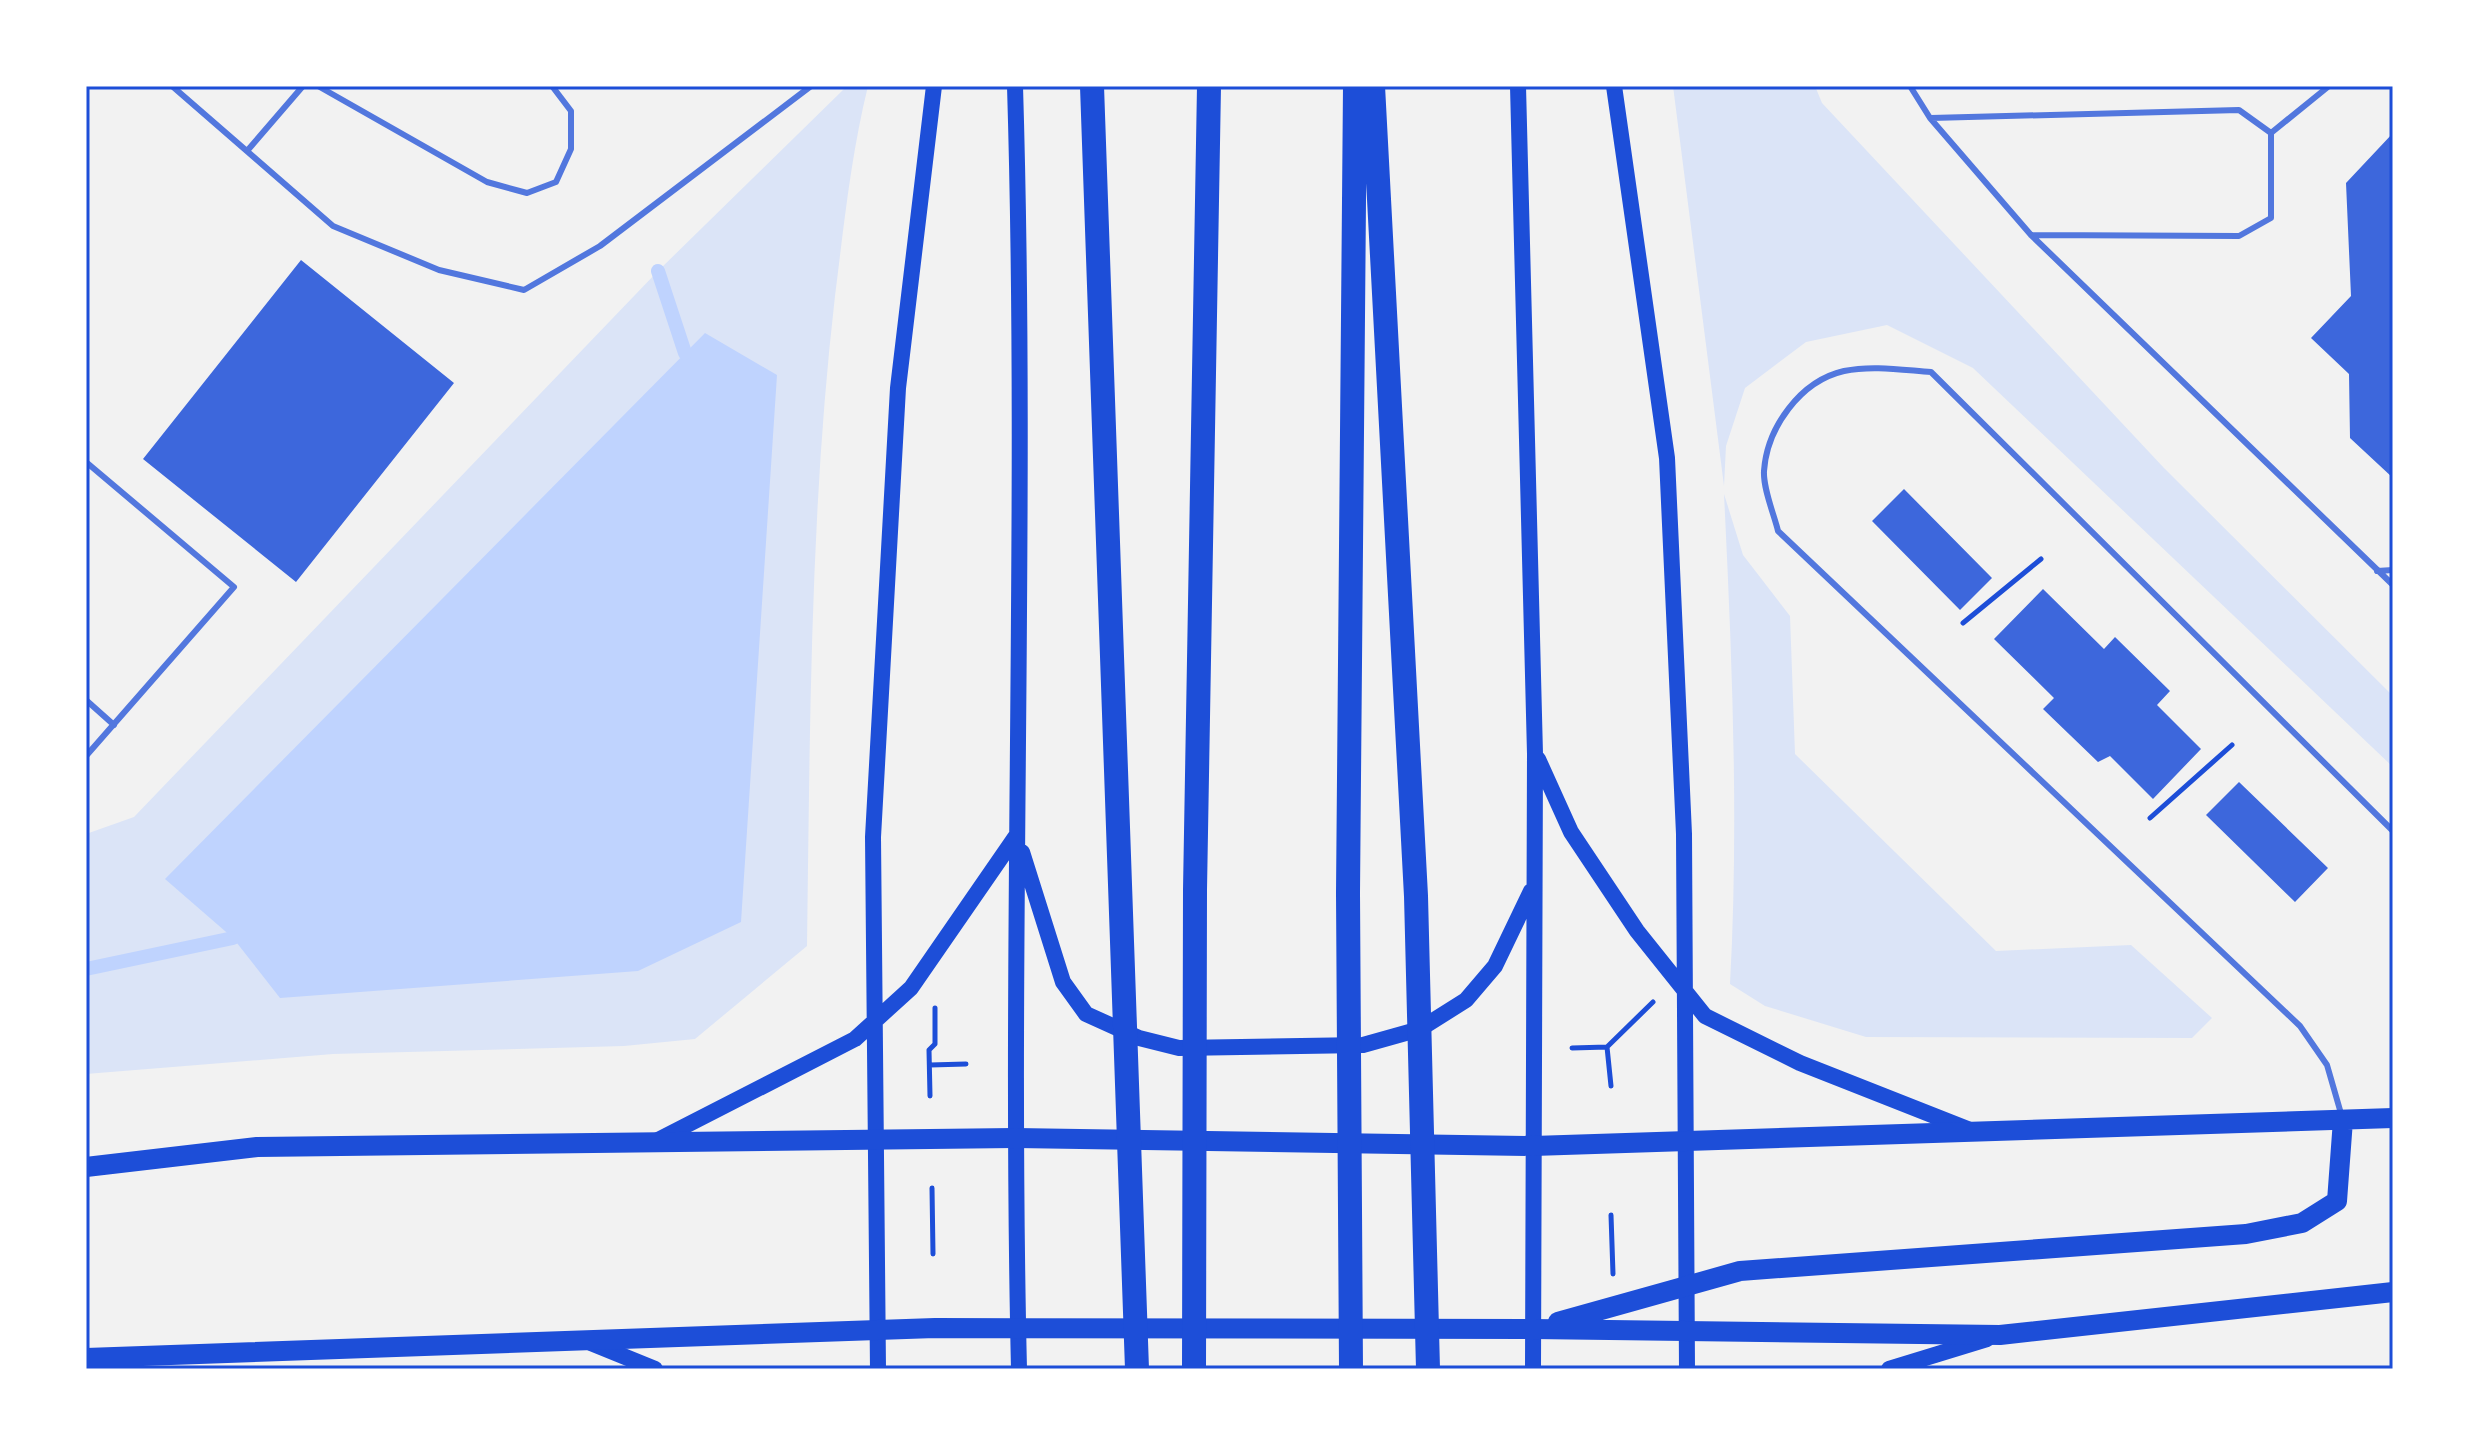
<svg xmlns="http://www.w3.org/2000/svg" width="2479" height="1455" font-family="'PT Sans Narrow',sans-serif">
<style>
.green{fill:#dbe4f7}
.water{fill:#bfd3fe}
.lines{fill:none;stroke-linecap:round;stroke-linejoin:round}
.stream{stroke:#bfd3fe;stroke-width:14}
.building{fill:#3d67dc}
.path{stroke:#1d4ed8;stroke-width:5}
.service{stroke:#5277de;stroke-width:6}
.secondary{stroke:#1d4ed8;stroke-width:16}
.primary{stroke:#1d4ed8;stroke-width:20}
.motorway{stroke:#1d4ed8;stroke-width:24}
.neatline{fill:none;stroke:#1d4ed8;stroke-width:3}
</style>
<rect width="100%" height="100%" fill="#f2f2f2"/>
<path class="green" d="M868 86C851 155 844 225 835 296 810 512 810 728 807 946L695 1039 624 1046 333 1054 86 1074V834L134 817 658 271 844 89Z
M1673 86H1815L1822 103 2164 468 2393 696V767L1973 368 1887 325 1806 342 1745 388 1726 446 1724 486Z
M1724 494 1743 555 1790 616 1795 754 1996 951 2131 945 2212 1018 2192 1038 1866 1037 1765 1006 1730 984C1739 821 1732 657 1724 494Z"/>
<path class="water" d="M705 333 777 375 741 922 638 971 280 998 233 938 165 879Z"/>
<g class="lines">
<path class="stream" d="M658 271 685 353
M86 969 233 938"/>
</g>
<path class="building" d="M2393 133V478L2350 438 2349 374 2311 338 2351 296 2346 183Z
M301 260 454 383 296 582 143 459Z
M1904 489 1992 578 1960 610 1872 521Z
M2043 589 2104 649 2115 637 2170 691 2157 705 2201 749 2153 799 2110 756 2098 762 2043 709 2054 698 1994 639Z
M2239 782 2328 868 2295 902 2206 815Z"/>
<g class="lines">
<path class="path" d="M1963 623 2041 559
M2150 818 2232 745
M1572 1048 1607 1047
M930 1065 966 1064
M1611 1086 1607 1047 1653 1002
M930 1096 929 1050 935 1044V1008
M932 1188 933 1254
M1611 1215 1613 1274"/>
<path class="service" d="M172 86 333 226 439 270 524 290 600 246 811 86
M318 86 487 182 527 193 556 182 571 149V111L552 86
M1910 86 1930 118 2031 235 2393 585
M1931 118 2239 110 2271 133V218L2239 236 2031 235
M2271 133 2329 86
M247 151 303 86
M86 462 234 587 86 756
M2377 571 2393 570
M86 700 114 725
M2342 1117 2327 1065 2300 1026 1778 531C1774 514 1763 489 1764 471 1767 428 1800 381 1844 371 1872 365 1903 370 1931 372L2393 831"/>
<path class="secondary" d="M1015 86C1028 514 1009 941 1019 1369
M1518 86 1535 754 1533 1369
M1614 86 1667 458 1684 834 1687 1369
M1538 759 1571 832 1637 931 1705 1016 1800 1063 1970 1130
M1022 852 1063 982 1086 1014 1139 1038 1179 1048 1363 1045 1420 1029 1466 1000 1495 966 1531 891
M652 1143 855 1039 911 988 1016 836
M591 1343 655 1369
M878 1369 873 837 898 388 934 86
M1889 1369 1987 1339"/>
<path class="primary" d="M86 1167 257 1147 1014 1138 1533 1146 2393 1118
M1558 1322 1740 1271 2246 1234 2302 1223 2337 1201 2343 1120
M86 1358 935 1328 1533 1329 2000 1335 2393 1292"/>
<path class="motorway" d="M1092 86 1137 1369
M1373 86 1416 896 1428 1369
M1194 1369 1195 890 1209 86
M1351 1369 1348 893 1355 86"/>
</g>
<rect width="2479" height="1455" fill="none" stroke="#ffffff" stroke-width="176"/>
<rect x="88" y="88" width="2303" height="1279" class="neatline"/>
</svg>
